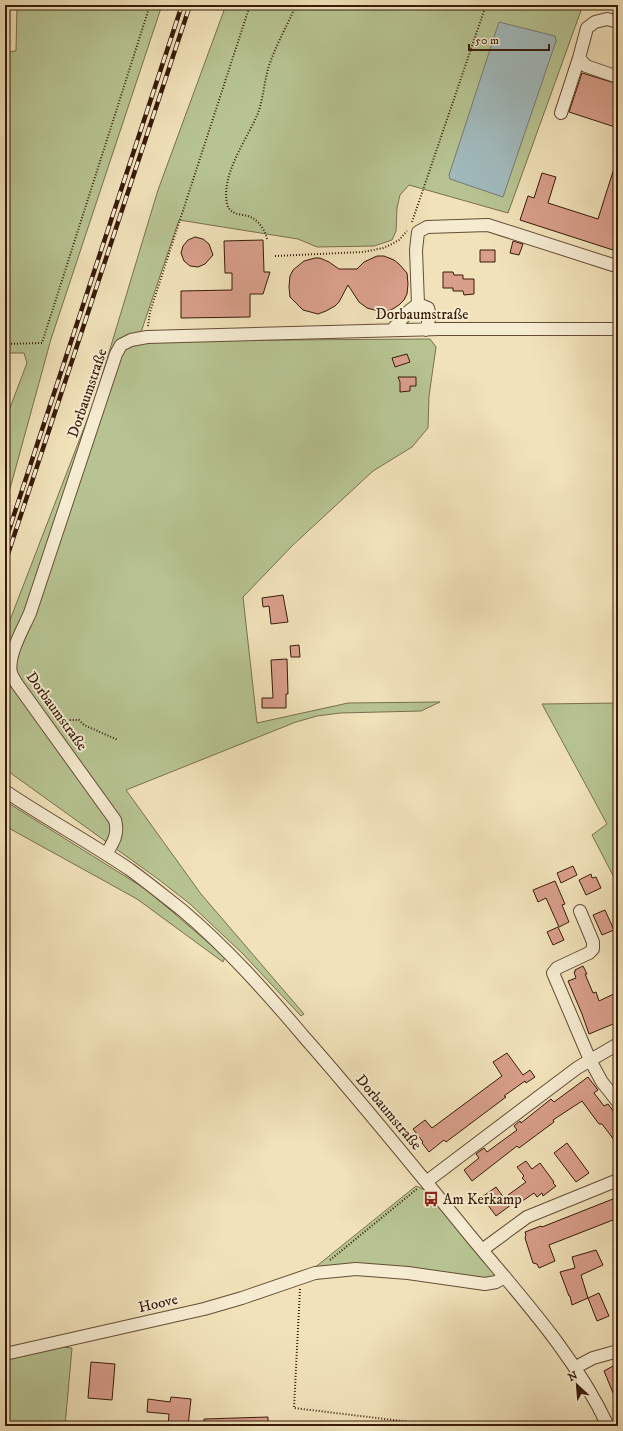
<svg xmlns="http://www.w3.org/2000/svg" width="623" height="1431" font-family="'IM FELL DW Pica',serif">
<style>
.green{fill:#b7c492;stroke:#78704e}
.water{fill:#a1babc;stroke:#777a74}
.building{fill:#d99f8b;stroke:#381b09}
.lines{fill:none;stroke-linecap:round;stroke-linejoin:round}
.minor-casing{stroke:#664d35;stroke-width:14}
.path{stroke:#381b09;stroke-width:2;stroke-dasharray:1 2;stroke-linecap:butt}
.minor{stroke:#f6ecd2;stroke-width:12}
.rail-casing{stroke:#381b09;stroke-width:4.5}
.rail{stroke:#f6ecd2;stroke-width:3;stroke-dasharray:9;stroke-linecap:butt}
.labels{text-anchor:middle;stroke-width:4;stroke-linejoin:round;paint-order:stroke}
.street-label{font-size:15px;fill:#381b09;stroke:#f6ecd2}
.poi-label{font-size:15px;fill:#381b09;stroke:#f6ecd2;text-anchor:start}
</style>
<rect width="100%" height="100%" fill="#f1e2ba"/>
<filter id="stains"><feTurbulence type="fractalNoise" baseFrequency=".005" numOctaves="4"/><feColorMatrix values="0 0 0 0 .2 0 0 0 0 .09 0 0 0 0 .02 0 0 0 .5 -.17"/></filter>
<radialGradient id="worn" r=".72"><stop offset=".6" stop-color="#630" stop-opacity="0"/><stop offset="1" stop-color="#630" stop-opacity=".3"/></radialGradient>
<path class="green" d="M17 5H162L51 339 5 507V421L27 363 24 353H5V52L16 51Z
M226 5H583L508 213 409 185 400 195 397 208 396 231 392 240 374 246 317 247 298 239 179 220 138 341 430 339 436 347 429 396 428 428 412 447 373 471 293 545 243 597 257 723 348 703 440 702 421 711 340 713 317 716 296 722 126 790 201 894 304 1014 301 1016 243 954 190 904 158 879 5 769V633L94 402 158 190Z
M618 703V885L592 835 607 824 542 704Z
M5 801 147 890 225 957 223 962 137 899 5 826Z
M416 1186 425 1190 498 1276 487 1285 313 1269Z
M61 1347 72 1348 65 1426H5V1359Z"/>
<path class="water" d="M499 22 555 36 556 41 503 197 450 179 449 175Z"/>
<path class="building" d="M582 73 618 84V128L569 112Z
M616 162H618V236L613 250 520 220 528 196 534 198 542 173 556 177 548 203 598 219Z
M195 237 203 239 209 244 213 255 205 264 198 267 190 266 184 261 181 253 183 246 188 240Z
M263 240 264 272H270L263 294H250V317L181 318V291L232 290V273H225L224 241Z
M513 241 523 244 519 255 510 253Z
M480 250H495V262H480Z
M377 256H384L394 260 399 264 407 273 408 284 407 294 404 300 399 305 391 310 382 312 367 308 359 302 348 285 339 302 335 306 326 311 318 314 303 310 290 297 289 287 290 276 293 270 304 261 315 258H320L329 262 339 269H357L364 262Z
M443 272H453L454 275H463V279H474V294L464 295 463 291H453V288H443Z
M407 354 410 362 395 367 392 358Z
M398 377H416V386H410V391L400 392V382Z
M283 595 288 622 271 624 269 606 263 607 262 598Z
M299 645 300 657H291L290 646Z
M287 659 288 694H286V708H262V698H273L271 660Z
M573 866 577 875 561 883 557 873Z
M591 874 592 878 596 877 601 888 586 895 579 880Z
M555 881 565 904 562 905 569 922 559 927 546 898 538 902 533 890Z
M605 910 614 930 602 935 593 915Z
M558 927 564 940 553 945 547 932Z
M583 966 587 974H585L593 993 596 992 599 1001 618 992V1022L589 1034 582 1014 568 981 576 978 574 972H575V970Z
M507 1053 523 1075 530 1070 535 1077 526 1083 525 1081 504 1096 506 1097 446 1142 444 1140 429 1152 422 1143 423 1142 413 1129 425 1120 432 1128 502 1076 493 1062Z
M588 1077 598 1090 594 1093 604 1106 608 1104 618 1117V1145L602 1124H599L582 1101 553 1120 554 1122 519 1148 517 1146 472 1181 464 1170 479 1158 476 1154 484 1148 487 1152 517 1130 514 1126 520 1121 521 1123 551 1099 554 1102Z
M567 1143 589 1173 576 1182 554 1153Z
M526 1161 532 1169 540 1163 554 1182 553 1183 556 1186 543 1196 542 1193 537 1197 534 1193 521 1202 519 1199 496 1216 482 1197 496 1187 504 1198 526 1182 522 1178 524 1176 517 1167Z
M618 1197V1218L549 1245 555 1261 539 1268 537 1264 533 1263 525 1238 526 1235 525 1232 541 1226 542 1227Z
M596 1250 603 1265 581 1275 588 1298 599 1293 609 1316 597 1321 588 1298 572 1305 570 1296H569L560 1272 575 1268 572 1257Z
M91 1362 115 1364 112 1400 88 1398Z
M613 1366 618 1378V1405L604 1371Z
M171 1397 191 1399 188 1426H168L169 1414 147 1412 148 1399 170 1402Z
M268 1417V1426H204V1419Z"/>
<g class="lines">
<defs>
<path id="minor" d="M618 22 607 19 595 22 587 28 579 58 586 66 618 77
M561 113 579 58
M418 304 416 250 418 232 427 227 488 225 613 265H618
M392 330 409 311 418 304 428 308 430 316 426 330
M5 791C45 818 89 842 129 869 147 882 164 896 182 910 227 948 267 993 305 1038 358 1098 408 1160 459 1222 512 1288 572 1349 608 1426
M106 854C113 843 119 834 115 820L17 684C15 681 12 676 11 673 7 656 23 629 30 613L116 354 121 345 131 340 147 337 440 329H618
M580 911 593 942V949L589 953 557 968 553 973 590 1060 602 1082 617 1101
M426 1182 577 1068 618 1044
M482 1250 527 1217 618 1180
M5 1354 204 1309 242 1298 315 1273 356 1269 408 1273 485 1284 496 1282 505 1277
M576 1367 593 1358 618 1351"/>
</defs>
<use href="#minor" class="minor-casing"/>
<path class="path" d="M412 222 486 5
M267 239C265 230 258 219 248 216 240 214 230 215 227 204 221 173 247 140 258 113 264 97 264 79 270 63 277 43 288 24 296 5
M275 256 363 252 383 248 392 244 399 240 407 231
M148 326 150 312 250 5
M5 344 42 343 150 5
M58 722 64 720H79L84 725 118 740
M330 1260 418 1188
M300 1289 294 1408 443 1426"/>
<use href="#minor" class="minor"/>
<defs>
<path id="rail" d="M5 542 182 5
M5 563 190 5"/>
</defs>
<use href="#rail" class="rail-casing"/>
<use href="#rail" class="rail"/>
</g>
<defs>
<symbol id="bus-bare" viewBox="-9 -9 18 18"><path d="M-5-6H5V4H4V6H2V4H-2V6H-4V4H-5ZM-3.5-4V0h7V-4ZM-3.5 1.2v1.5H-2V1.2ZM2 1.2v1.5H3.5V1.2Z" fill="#8f2418" stroke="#f6ecd2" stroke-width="2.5" paint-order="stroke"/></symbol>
</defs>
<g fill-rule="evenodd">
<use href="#bus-bare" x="420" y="1188" width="22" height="22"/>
</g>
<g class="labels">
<g class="street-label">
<text x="422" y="319">Dorbaumstraße</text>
<text transform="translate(87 393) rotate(-71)" y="5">Dorbaumstraße</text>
<text transform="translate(57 711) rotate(54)" y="5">Dorbaumstraße</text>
<text transform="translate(389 1112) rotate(50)" y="5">Dorbaumstraße</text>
<text transform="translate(158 1303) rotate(-13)" y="5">Hoove</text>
</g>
<g class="poi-label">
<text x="443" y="1204">Am Kerkamp</text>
</g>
</g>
<rect width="623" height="1431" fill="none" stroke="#f1e2ba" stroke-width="20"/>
<rect x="6" y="6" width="611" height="1419" fill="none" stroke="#381b09" stroke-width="2"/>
<rect x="10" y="10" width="603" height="1411" fill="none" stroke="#381b09"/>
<g transform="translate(577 1385) rotate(334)" stroke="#f6ecd2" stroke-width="3" paint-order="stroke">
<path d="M0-3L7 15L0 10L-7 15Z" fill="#381b09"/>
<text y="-6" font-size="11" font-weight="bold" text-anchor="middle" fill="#381b09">N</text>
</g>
<path d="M469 44v6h80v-6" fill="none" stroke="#381b09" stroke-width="2"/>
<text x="475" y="44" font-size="12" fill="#381b09" stroke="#f6ecd2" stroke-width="3" paint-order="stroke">50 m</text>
<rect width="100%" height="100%" filter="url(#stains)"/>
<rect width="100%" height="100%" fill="url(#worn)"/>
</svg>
